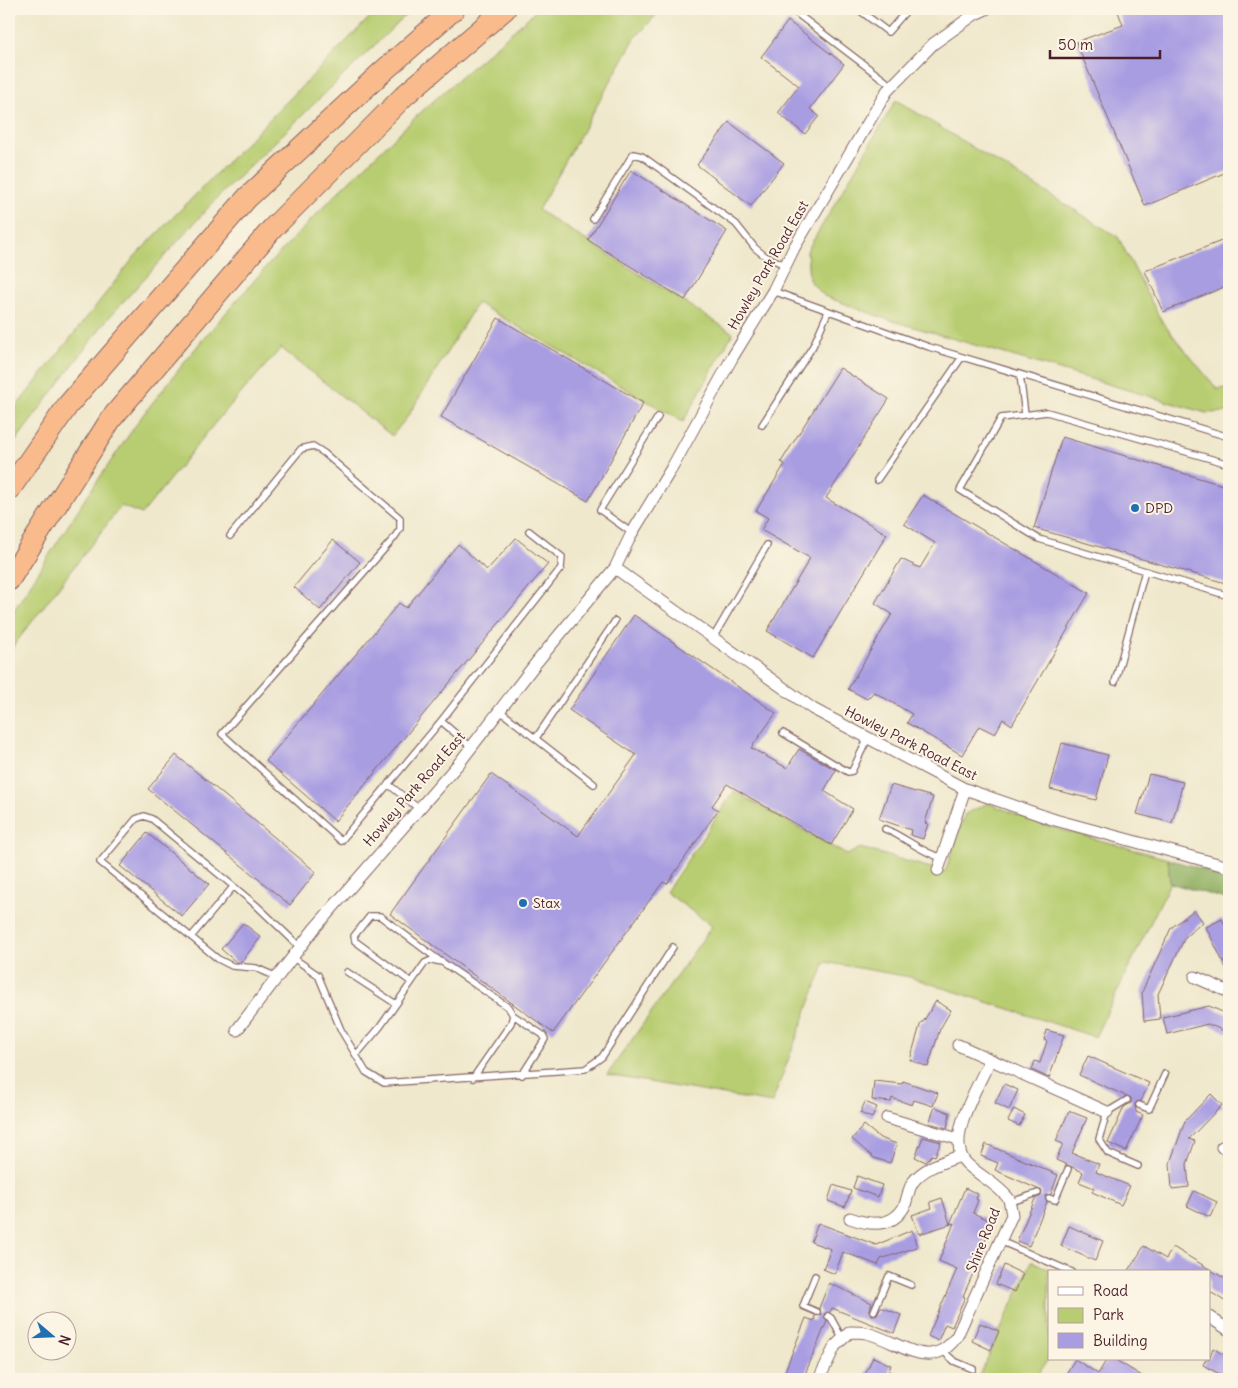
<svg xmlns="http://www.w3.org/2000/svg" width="1238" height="1388" font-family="Delius,sans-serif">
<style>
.green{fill:#b8cd71;stroke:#81764e}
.forest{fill:#92b063;stroke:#6e6847}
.building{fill:#a99de2}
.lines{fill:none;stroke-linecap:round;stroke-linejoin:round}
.lane-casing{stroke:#846563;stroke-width:8}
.street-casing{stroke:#846563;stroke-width:13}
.highway-casing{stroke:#846563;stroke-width:23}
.path{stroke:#846563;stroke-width:2.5;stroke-dasharray:4 4;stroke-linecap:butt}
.lane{stroke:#fff;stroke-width:5.5}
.street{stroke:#fff;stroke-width:11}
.highway{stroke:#fabb8c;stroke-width:21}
.poi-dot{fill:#1f6fb2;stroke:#fcf5e5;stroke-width:2}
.labels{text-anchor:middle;stroke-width:4;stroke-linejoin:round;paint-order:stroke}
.street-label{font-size:14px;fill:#4a1f2b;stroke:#fcf5e5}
.poi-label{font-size:14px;fill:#4a1f2b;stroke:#fcf5e5;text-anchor:start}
</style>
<rect width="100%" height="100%" fill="#fcf5e5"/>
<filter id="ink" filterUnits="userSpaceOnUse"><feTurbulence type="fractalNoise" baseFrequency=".02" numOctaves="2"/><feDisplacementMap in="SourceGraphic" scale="10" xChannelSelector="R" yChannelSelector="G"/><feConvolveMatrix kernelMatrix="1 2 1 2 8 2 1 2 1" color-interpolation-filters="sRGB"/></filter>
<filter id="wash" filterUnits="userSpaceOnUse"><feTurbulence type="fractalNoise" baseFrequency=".0096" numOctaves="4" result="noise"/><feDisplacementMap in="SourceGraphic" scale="20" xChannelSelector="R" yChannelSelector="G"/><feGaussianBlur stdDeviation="1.12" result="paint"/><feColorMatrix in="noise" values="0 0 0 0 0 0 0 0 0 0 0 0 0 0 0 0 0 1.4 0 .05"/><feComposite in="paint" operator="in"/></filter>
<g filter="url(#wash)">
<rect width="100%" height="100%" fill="#efe8cc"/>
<path class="green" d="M378 9H412L216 199 105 322 9 450V416L136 255Z
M538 9H662L635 38 538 210 733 333 683 422 477 303 408 416 392 436 281 348 214 424 142 514 121 506 14 645 9 657V618L85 499 142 416 203 339 268 265 338 192 421 112Z
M896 100 1118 237 1162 322 1217 389 1229 388V412L1206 413 883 318 824 296 809 280 807 251Z
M734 791 847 855 860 848 945 872 965 814 988 803 1041 824 1168 859 1170 883 1095 1037 910 977 825 962 772 1103 607 1075 712 926 666 892Z
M1032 1261 1055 1272H1049V1357L1036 1379H978Z"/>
<path class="forest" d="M1168 859 1229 877V900L1170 883Z"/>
<g id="blocks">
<path class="building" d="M1117 9H1229V171L1145 206 1076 42 1123 25Z
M788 21 844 64 810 109 819 116 805 134 778 113 799 86 761 57Z
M729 122 784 163 751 206 697 165Z
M631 170 727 231 685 300 588 240Z
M1229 238V285L1163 312 1145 271Z
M498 318 643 403 588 501 441 417Z
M840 368 889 399 826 498 887 534 813 658 767 631 810 558 761 530 768 518 756 511 785 464 781 462Z
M1062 437 1229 487V584L1034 528Z
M923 495 1089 593 1012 725 1003 719 995 734 979 726 962 755 907 723 912 714 874 692 867 699 848 689 892 614 875 603 901 559 920 568 935 543 904 524Z
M516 538 548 564 335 821 266 761 399 603 406 608 458 544 487 570Z
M333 540 360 562 320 610 294 587Z
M634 615 776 713 751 748 787 768 799 749 836 770 824 791 853 809 831 845 727 784 712 806 718 810 667 884 663 882 553 1033 390 914 491 774 578 836 636 755 569 710Z
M1062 743 1108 755 1096 800 1050 789Z
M176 755 316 872 290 905 148 789Z
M1149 774 1183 782 1172 823 1137 814Z
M891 785 933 797 925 823 928 824 923 839 910 835 911 830 879 819Z
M147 833 209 884 182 916 120 866Z
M1194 910 1203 922 1185 937 1158 994 1160 1019 1144 1021 1142 992 1171 928Z
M1222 919 1229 933V974L1206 927Z
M243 923 261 937 241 962H236L221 949Z
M936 1001 951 1010 940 1029 928 1067 910 1060 921 1022H923Z
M1209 1006 1229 1015V1033L1208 1024 1167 1034 1163 1017Z
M1046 1030 1064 1035 1049 1078 1032 1070 1035 1061 1040 1063 1047 1041 1044 1040Z
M1088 1056 1149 1083 1141 1101 1135 1104 1136 1112 1143 1115 1126 1151 1108 1143 1124 1107 1131 1103V1098L1079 1075Z
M874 1081 902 1084 903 1081 938 1093 933 1106 914 1100 912 1105 892 1098 891 1102 872 1100Z
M1004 1084 1018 1090 1009 1110 995 1103Z
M1211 1094 1222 1105 1189 1139 1195 1141 1187 1164 1189 1187 1172 1189 1170 1163 1185 1121Z
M865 1102 877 1107 872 1118 860 1113Z
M935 1107 950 1113 947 1128 929 1123Z
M1014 1109 1025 1115 1019 1126 1008 1121Z
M1069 1111 1087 1118 1072 1153 1099 1164 1096 1172 1130 1186 1121 1205 1092 1192 1094 1188 1079 1182 1083 1172 1056 1160 1063 1144 1056 1141Z
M864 1125 880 1138 897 1144 890 1163 874 1158 852 1139Z
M923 1137 941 1142 935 1156 932 1155 926 1162 915 1157Z
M986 1144 1058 1175 1051 1194 1045 1196 1047 1202 1029 1246 1017 1241 1035 1199 1041 1196 1042 1191 995 1170 998 1163 981 1156Z
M857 1176 882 1185 878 1197 853 1188Z
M833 1185 851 1191 845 1207 828 1201Z
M965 1188 978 1194 976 1199 978 1200 973 1213 989 1220 988 1222 992 1224 982 1248 984 1249 963 1296 965 1297 952 1327 945 1324 938 1341 928 1336 957 1269 939 1261 954 1223 919 1234 912 1215 932 1208 930 1202 942 1198 950 1224Z
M1194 1191 1217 1202 1210 1217 1187 1206Z
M818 1223 876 1245 912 1230 917 1247 881 1259 878 1265 843 1252 835 1274 823 1269 831 1249 811 1242Z
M1069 1226 1103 1241 1095 1261 1061 1246Z
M1144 1246 1166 1259 1173 1247 1229 1281V1304L1209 1291V1272H1128Z
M1004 1265 1023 1274 1015 1292 996 1284Z
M829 1283 872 1303 869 1311 872 1315 877 1314 881 1307 901 1315 894 1333 832 1308 830 1312 824 1314 827 1321 803 1379H792L783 1376 806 1318 814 1321 815 1316 821 1314 819 1308Z
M980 1323 999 1331 991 1350 972 1341Z
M1213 1348 1229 1358V1379L1203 1365 1206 1359H1209Z
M873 1357 891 1365 886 1379H863Z
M1075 1359 1098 1374 1107 1359H1114L1147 1379H1063Z"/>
</g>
</g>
<g filter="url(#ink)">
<use href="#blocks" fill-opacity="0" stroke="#846563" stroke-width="1"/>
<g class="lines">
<defs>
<path id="lane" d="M791 9 892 86
M858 9 888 32 908 9
M593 219 633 154 642 156 736 224 755 248 765 256 785 265
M773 291 929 347 1229 437
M1020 375 1025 414
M762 425 813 346 828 312
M1229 464 1047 412 1001 418 960 490 1039 539 1229 596
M877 480 962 357
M632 533 600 510 658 417
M230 536 301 449 313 446 324 453 400 518V529L394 538 222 734 341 841 441 721
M713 638 767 545
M1115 682 1145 571
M500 711 594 784
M783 733 848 772 852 771 868 738
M536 738 615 621
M471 747 441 721 561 568 562 557 529 531
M388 784 418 808
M885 829C905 837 920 852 942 858
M191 937 233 887
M292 957 318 975 341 1030 366 1072 384 1083 585 1069 602 1057 673 947
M347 972 396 1004
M277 977 256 968 232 966 218 959 100 862 136 819 144 816 152 819 256 905 300 947
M411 982 355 941 354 936 370 916H380L440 961
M513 1015 543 1035 545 1039 522 1075
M356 1055 380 1027 425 963 432 960 442 962 508 1007 513 1015 511 1023 473 1078
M1127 1100 1107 1112 1099 1139 1108 1153 1138 1166
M1139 1105 1149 1109 1165 1074
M1049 1198 1055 1200 1068 1169
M1011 1202 1038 1193
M1000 1241 1072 1272
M815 1276 803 1306 817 1312
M874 1311 889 1276 911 1285
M828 1316 831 1318 842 1338
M943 1351 954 1361 973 1369"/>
<path id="street" d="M615 568 813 709 965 789 1055 820 1229 867
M938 870 965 789
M1195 977 1229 992
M237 1030 314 929 460 762 536 663 615 568 632 533 673 466 732 358 773 291 794 248 887 91 933 44 975 14 986 9
M958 1045 1107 1112
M887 1118 958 1139
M1222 1147 1229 1150
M850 1218C869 1225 892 1228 904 1207 908 1198 908 1189 913 1182 924 1167 944 1162 960 1156
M1209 1317 1229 1330
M819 1379 835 1346 850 1332C855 1332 861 1332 866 1333 899 1340 930 1375 957 1336L1012 1215 1009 1199C997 1184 980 1176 967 1164 943 1141 979 1085 990 1060"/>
<path id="highway" d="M9 490 68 405 247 198 381 73 454 9
M9 580 111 419 272 229 405 95 505 9"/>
</defs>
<use href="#lane" class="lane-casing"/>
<use href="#street" class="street-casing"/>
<use href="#highway" class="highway-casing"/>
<path class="path" d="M981 1373 991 1379"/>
<use href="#lane" class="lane"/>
<use href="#street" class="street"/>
<use href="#highway" class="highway"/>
</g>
</g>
<g class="poi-dot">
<circle cx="1135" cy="508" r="5"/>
<circle cx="523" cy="903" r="5"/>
</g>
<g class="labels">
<g class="street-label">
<text transform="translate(768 265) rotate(-60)" y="5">Howley Park Road East</text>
<text transform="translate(911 743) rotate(27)" y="5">Howley Park Road East</text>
<text transform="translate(414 789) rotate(-49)" y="5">Howley Park Road East</text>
<text transform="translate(983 1240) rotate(-68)" y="5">Shire Road</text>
</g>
<g class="poi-label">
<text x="1145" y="513">DPD</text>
<text x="533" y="908">Stax</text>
</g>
</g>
<rect width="1238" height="1388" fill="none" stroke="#fcf5e5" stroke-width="30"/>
<rect x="1048" y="1270" width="162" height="90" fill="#fcf5e5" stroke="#b59f9b"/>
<rect x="1058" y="1287" width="25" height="8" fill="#ffffff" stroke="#b59f9b"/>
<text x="1093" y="1296" font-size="15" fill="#4a1f2b">Road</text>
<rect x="1058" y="1308" width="25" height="15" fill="#b8cd71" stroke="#b59f9b"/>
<text x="1093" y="1320" font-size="15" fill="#4a1f2b">Park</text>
<rect x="1058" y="1333" width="25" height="15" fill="#a99de2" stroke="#b59f9b"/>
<text x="1093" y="1346" font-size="15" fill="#4a1f2b">Building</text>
<g transform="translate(52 1336) rotate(109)"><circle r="24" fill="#fcf5e5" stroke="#b59f9b"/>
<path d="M0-4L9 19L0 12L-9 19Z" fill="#1f6fb2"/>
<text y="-8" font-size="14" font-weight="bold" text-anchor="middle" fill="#4a1f2b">N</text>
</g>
<path d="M1050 50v8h110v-8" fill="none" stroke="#4a1f2b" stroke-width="2.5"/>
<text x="1058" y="50" font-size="15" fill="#4a1f2b" stroke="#fcf5e5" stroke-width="4" paint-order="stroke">50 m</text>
</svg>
